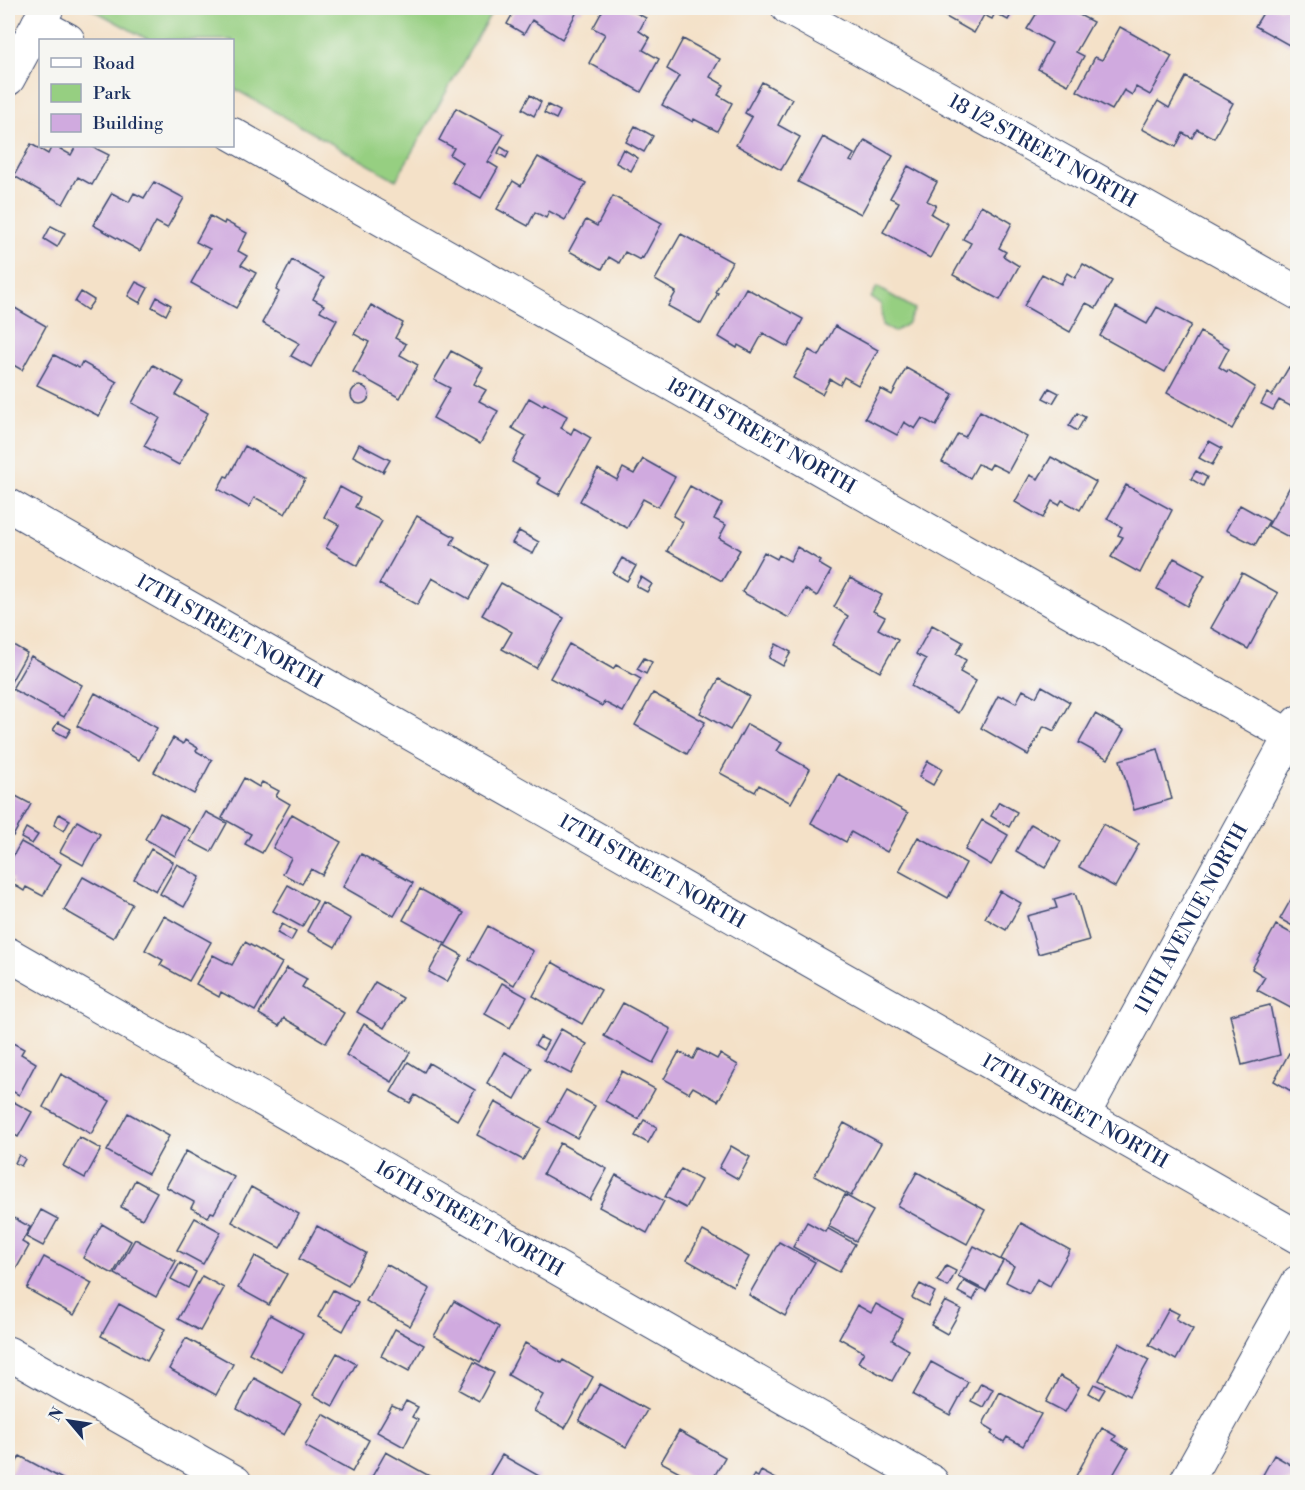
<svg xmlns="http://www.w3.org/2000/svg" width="1305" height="1490" font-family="'Libre Bodoni',serif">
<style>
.green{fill:#96cf81;stroke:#587f70;stroke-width:1.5}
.building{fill:#d0aadf}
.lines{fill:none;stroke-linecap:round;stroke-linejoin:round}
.minor-casing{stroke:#3c4a6e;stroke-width:35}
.minor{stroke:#fff;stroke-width:33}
.labels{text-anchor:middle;stroke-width:5;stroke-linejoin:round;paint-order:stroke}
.street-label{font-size:20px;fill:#1b2f5e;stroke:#f6f6f2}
</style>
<rect width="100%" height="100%" fill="#f6f6f2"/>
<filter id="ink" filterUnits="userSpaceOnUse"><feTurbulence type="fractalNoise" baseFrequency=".0167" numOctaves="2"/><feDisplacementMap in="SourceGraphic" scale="12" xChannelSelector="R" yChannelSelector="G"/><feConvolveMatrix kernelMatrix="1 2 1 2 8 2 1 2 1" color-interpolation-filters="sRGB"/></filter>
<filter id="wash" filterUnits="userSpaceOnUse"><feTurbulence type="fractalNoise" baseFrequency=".008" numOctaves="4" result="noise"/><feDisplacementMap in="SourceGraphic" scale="24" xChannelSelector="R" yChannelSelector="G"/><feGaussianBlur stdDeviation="1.35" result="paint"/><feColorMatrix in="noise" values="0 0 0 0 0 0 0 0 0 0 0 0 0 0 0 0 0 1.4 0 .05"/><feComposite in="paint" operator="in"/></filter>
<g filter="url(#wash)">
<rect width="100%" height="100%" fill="#f4e1c8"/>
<path class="green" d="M90 8H494L396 180 233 88 232 40H149Z
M877 287 915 309 907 324 894 332 882 325 881 304 871 298Z"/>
<g id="blocks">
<path class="building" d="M516 8H583L581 12 578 10 562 39 532 20 524 34 507 24Z
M604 8H627L646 18 639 31 650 38 643 50 659 59 641 92 589 63 605 34 593 28Z
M951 8H1015L1008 20 995 13 992 19 984 15 974 33 946 17Z
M1040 8H1066L1093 22 1076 52 1084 56 1068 85 1038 69 1052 43 1027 29Z
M1266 8H1298V39L1293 37 1289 45 1255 26Z
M1120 27 1172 56 1150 95 1136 87 1132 95 1124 90 1112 110 1077 91 1095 57 1102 60Z
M683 39 720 59 710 77 724 85 718 95 732 103 717 131 694 119 693 122 662 105 679 76 667 69Z
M1186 77 1233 103 1214 138 1197 129 1192 138 1183 133 1176 147 1142 129 1158 101 1169 108Z
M762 82 792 99 778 125 800 137 781 170 736 145 752 117 745 113Z
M530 95 541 102 534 116 522 109Z
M548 105 560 111 556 119 544 113Z
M456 108 504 134 488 162 498 168 481 198 452 182 463 163 450 155 454 148 439 140Z
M635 126 653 136 644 152 626 142Z
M823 137 854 154 850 161 853 162 865 140 893 156 861 214 798 182Z
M31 144 48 154 52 146H55L71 155 76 146H91L109 155 92 185 78 177 63 204 14 176Z
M501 147 509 152 506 158 498 153Z
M623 149 638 158 631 171 616 163Z
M538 157 586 183 565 220 549 211 546 218 535 212 528 226 497 209 513 181 521 186Z
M908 166 937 182 927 201 936 205 931 214 948 224 930 258 883 232 899 202 890 198Z
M154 182 184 198 167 228 156 222 140 251 93 225 112 193 129 202 134 193 144 198Z
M613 196 662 223 643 258 641 257 640 260 625 252 619 263 609 257 602 269 569 251 586 220 597 226Z
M981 205 1012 223 999 248 1006 252 1003 256 1019 266 1000 300 953 275 971 243 963 239Z
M210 216 224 224 225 221 247 233 238 251 247 256 241 265 256 273 236 308 191 283 210 249 196 242Z
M51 226 65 233 57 247 44 239Z
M681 234 732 262 715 292 718 293 701 324 668 306 676 292 655 280Z
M292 260 324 278 313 299 324 305 320 311 337 320 311 367 291 356 299 343 262 323 279 292 276 290Z
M1083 264 1112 281 1096 308 1086 303 1070 332 1024 306 1042 274 1061 284 1067 273 1075 278Z
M136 282 148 288 140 303 128 296Z
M746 288 803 319 788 347 763 333 752 353 738 345 737 348 719 337Z
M81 292 94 300 87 310 75 302Z
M157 297 171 305 166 315 152 307Z
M8 304 46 326 22 370 8 362Z
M371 305 403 323 395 338 406 344 400 355 418 365 400 398 353 372 369 342 354 334Z
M1116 307 1147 324 1157 307 1191 325 1165 372 1100 336Z
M835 326 878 350 858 385 844 377 840 385 830 379 822 394 793 378 809 350 819 356Z
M1200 332 1229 348 1219 367 1227 372 1228 370 1255 387 1232 429 1167 393Z
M451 351 483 368 474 384 486 390 479 401 498 411 480 444 433 418 450 388 434 380Z
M54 355 79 368 82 362 117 382 99 416 37 385Z
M153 365 184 382 176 395 208 413 179 465 144 446 160 418 132 403Z
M1289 367 1298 372V410L1279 400 1273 410 1261 404 1267 393 1272 396Z
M906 368 953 394 936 426 922 418 915 429 904 422 897 435 865 418 881 389 892 395Z
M351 395a9 9 0 1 1 18 0a9 9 0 1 1-18 0Z
M1049 388 1059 393 1053 403 1043 398Z
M529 398 543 406 544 403 567 416 561 428 571 434 574 428 591 438 559 495 537 483 540 478 512 462 526 436 512 428Z
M980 411 1027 437 1008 472 992 464 989 469 978 464 970 478 942 462 958 434 965 437Z
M1077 413 1085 417 1077 431 1069 426Z
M1209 441 1222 448 1212 465 1199 458Z
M359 444 390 460 383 472 353 456Z
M245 446 305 479 285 514 258 499 254 498 249 507 218 489 225 476 228 477Z
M1051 457 1096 482 1080 510 1062 500 1059 505 1052 501 1043 518 1015 502 1030 475 1038 479Z
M643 459 675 477 658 507 643 499 627 528 580 501 598 469 617 480 623 468 634 474Z
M1196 471 1207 477 1203 486 1191 479Z
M1292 483 1298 486V542L1268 526Z
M1126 485 1172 510 1140 573 1111 557 1123 537 1118 535 1122 527 1107 519Z
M690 486 722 504 714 519 726 525 719 538 740 550 722 581 667 551 683 522 673 516Z
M340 487 360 498 355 507 382 521 357 566 326 548 339 525 324 517Z
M1240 505 1269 521 1255 545 1226 530Z
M417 516 455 537 451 544 488 565 469 599 432 578 417 605 379 584Z
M519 531 539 542 533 554 512 543Z
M797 547 821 561 819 564 831 571 817 596 805 589 789 618 742 592 764 552 777 559 779 555 790 561Z
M622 558 636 566 627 581 613 573Z
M1174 558 1205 575 1187 606 1157 589Z
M1242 573 1278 593 1248 649 1211 628Z
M641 577 652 584 647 592 636 586Z
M850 578 882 595 873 611 885 617 878 629 898 640 880 672 832 645 848 616 834 607Z
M501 583 564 618 536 668 502 649 512 632 482 615Z
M932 625 963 642 956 654 966 660 960 672 976 681 958 713 911 686 926 659 916 654Z
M8 642 27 653 8 687Z
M569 644 613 669 616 665 641 679 623 712 604 702 602 706 550 678Z
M776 644 791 652 783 666 769 658Z
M31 656 82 685 64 717 12 689Z
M644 658 652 662 646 674 637 669Z
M719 679 749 696 730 730 700 713Z
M1042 686 1070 702 1054 731 1044 726 1028 755 981 728 998 696 1002 698 1003 696 1016 703 1023 690 1036 697Z
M95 693 157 728 139 760 77 726Z
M653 693 705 722 687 754 635 725Z
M1095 714 1124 730 1108 759 1079 743Z
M58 722 71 729 66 737 53 730Z
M747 724 782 743 777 751 810 769 791 803 759 785 755 792 720 773Z
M173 738 183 744 185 740 198 748 196 751 212 760 194 794 154 772Z
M1158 749 1172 799 1134 810 1120 760Z
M928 761 942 769 933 785 919 777Z
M838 774 908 813 887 852 851 832 846 842 811 823Z
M244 778 259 787 262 782 279 791 276 796 290 804 262 853 245 844 251 834 222 818Z
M10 793 31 804 13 836 8 832V798Z
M999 802 1017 812 1009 827 991 816Z
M206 812 227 823 211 852 190 841Z
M160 813 190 829 175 856 145 839Z
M59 814 70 820 64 831 54 825Z
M292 814 341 842 322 875 311 869 302 884 283 874 291 858 273 848Z
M982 820 1008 835 991 865 965 850Z
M77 821 100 834 83 865 60 852Z
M1031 824 1061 841 1045 868 1016 851Z
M1103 824 1139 844 1115 887 1079 867Z
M26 828 38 835 32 844 21 838Z
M918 837 966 863 948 898 899 871Z
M21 842 61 864 43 896 26 887 24 891 11 883 13 880 8 877V865Z
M151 849 173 862 156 891 134 879Z
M361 854 413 883 394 916 343 887Z
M177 864 200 877 184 907 160 894Z
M83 877 132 904 113 938 64 910Z
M288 885 317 901 302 927 273 911Z
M1298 887V929L1280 919Z
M420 889 464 913 446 944 403 920Z
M1000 891 1021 903 1006 930 985 918Z
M1075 893 1089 940 1038 954 1027 916 1057 908 1054 899Z
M322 903 351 919 335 947 307 931Z
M164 916 211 942 189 981 160 965 163 960 145 950Z
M282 924 296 932 291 941 277 933Z
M1276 925 1298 937V1012L1257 990 1265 977 1252 969Z
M488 926 533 951 514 985 469 960Z
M245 942 282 963 255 1011 221 992 219 997 196 984 213 955 232 965Z
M444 945 462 955 447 982 429 972Z
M552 962 601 990 582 1024 533 996Z
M287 968 307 979 302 987 344 1013 326 1043 284 1018 279 1026 259 1014Z
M375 982 403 998 384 1028 357 1012Z
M502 983 527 997 510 1028 485 1014Z
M623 1003 671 1029 653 1063 604 1036Z
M1270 1005 1280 1055 1242 1065 1230 1015Z
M364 1024 410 1052 392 1082 346 1055Z
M561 1029 587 1044 571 1074 544 1060Z
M540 1037 548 1041 543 1050 535 1045Z
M11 1042 24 1049 21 1054 36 1063 19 1095 8 1089V1047Z
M698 1049 717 1059 720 1054 738 1065 718 1101 693 1087 689 1093 664 1079 679 1052 693 1059Z
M504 1052 532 1068 515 1099 487 1083Z
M1289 1053 1298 1058 1296 1094 1274 1081Z
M408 1062 424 1072 429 1063 475 1090 457 1120 415 1095 410 1103 391 1092Z
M622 1071 655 1089 638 1119 605 1101Z
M61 1074 110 1101 91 1134 43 1107Z
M566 1090 595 1106 577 1138 548 1122Z
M12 1101 32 1112 18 1137 8 1131V1108Z
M495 1102 541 1128 523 1160 477 1135Z
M128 1113 169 1136 148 1174 107 1151Z
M644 1120 657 1127 648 1143 635 1136Z
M844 1123 881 1143 851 1196 814 1176Z
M79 1137 101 1149 85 1178 63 1166Z
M560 1143 607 1169 590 1200 543 1174Z
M731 1146 750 1157 738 1179 719 1168Z
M186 1151 234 1177 214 1213 211 1212 208 1217 191 1208 194 1202 166 1187Z
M19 1155 25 1159 21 1166 15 1163Z
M681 1169 701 1180 686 1208 665 1197Z
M917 1172 985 1210 967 1244 898 1206Z
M616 1175 664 1201 647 1233 599 1207Z
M135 1180 157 1192 142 1219 121 1207Z
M251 1187 299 1214 280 1248 232 1222Z
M845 1195 873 1211 856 1241 828 1226Z
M41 1210 58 1219 43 1246 26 1237Z
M14 1218 30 1227 22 1242 29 1246 11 1278 8 1276V1230Z
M195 1218 221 1232 203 1264 177 1250Z
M807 1222 825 1232 827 1228 855 1244 839 1272 793 1247Z
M1021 1223 1070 1250 1050 1286 1037 1279 1029 1294 1006 1282 1014 1266 1001 1259Z
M102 1224 131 1241 113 1274 83 1258Z
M317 1226 366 1253 348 1286 299 1259Z
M703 1231 749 1257 733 1286 687 1260Z
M135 1239 176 1261 156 1297 115 1274Z
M779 1242 815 1262 785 1316 749 1295Z
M974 1246 1003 1261 986 1291 958 1276Z
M255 1256 287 1274 269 1305 238 1288Z
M44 1257 92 1283 74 1315 27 1289Z
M180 1263 196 1272 188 1288 171 1279Z
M386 1264 430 1289 410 1326 366 1301Z
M946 1266 956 1271 948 1287 937 1281Z
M202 1276 224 1288 200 1331 178 1319Z
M964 1281 979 1289 973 1300 958 1292Z
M920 1284 935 1292 928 1306 912 1298Z
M333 1290 358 1303 343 1331 318 1317Z
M454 1301 499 1327 480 1362 434 1336Z
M945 1301 961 1309 947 1334 931 1325Z
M119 1304 165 1329 147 1361 101 1336Z
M876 1304 903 1319 892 1340 909 1350 892 1381 858 1362 864 1352 839 1338 857 1305 871 1313Z
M1169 1309 1179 1314 1176 1319 1193 1329 1176 1360 1149 1345Z
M270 1315 303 1333 282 1371 249 1353Z
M395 1329 424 1345 409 1371 381 1356Z
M186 1338 233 1364 216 1395 169 1369Z
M525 1343 561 1363 563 1360 593 1377 565 1428 534 1411 543 1395 508 1375Z
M1119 1343 1149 1360 1129 1396 1099 1380Z
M337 1353 356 1364 333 1406 313 1395Z
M474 1362 494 1373 479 1401 459 1390Z
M931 1362 968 1382 950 1415 913 1395Z
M1060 1376 1079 1387 1065 1412 1046 1402Z
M254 1378 301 1404 284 1435 237 1409Z
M981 1383 993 1389 983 1407 971 1401Z
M600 1384 647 1410 626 1447 579 1421Z
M1094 1384 1105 1389 1099 1399 1089 1393Z
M1000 1392 1041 1414 1023 1446 1007 1437 1004 1442 991 1434 993 1430 983 1424Z
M406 1401 418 1407 412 1417 418 1420 404 1447 377 1432 392 1406 401 1410Z
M323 1414 369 1440 352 1472 305 1446Z
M1102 1428 1116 1436 1113 1440 1128 1449 1109 1482H1087L1076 1476Z
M679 1431 725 1457 711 1482H698L661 1462Z
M386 1452 433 1478 431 1482H369Z
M502 1455 539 1476 536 1482H486Z
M1274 1455 1298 1469 1290 1482H1259Z
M20 1456 66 1481 65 1482H8V1478Z
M761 1471 778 1480 777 1482H750L754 1475 758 1477Z"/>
</g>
</g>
<g filter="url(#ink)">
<use href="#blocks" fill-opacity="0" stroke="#3c4a6e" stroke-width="1.5"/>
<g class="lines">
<defs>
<g id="minor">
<path id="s1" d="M788 8 1298 293"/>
<path d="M38 24 68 40"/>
<path d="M8 79 47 8"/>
<path id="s2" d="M232 134 1290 736"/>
<path id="s3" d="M8 505 1298 1237"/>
<path id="s4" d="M8 954 932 1482"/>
<path id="s5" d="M1083 1115 1298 722"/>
<path d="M8 1353 235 1482"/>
<path d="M1186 1482 1298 1282"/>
</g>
</defs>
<use href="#minor" class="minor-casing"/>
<use href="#minor" class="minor"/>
</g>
</g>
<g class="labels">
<g class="street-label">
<text dy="7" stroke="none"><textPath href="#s1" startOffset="292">18 1/2 STREET NORTH</textPath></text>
<text dy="7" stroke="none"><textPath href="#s2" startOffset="609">18TH STREET NORTH</textPath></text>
<text dy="7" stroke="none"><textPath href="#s3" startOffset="255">17TH STREET NORTH</textPath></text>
<text dy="7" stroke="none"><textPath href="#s3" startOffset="741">17TH STREET NORTH</textPath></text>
<text dy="7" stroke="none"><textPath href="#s5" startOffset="224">11TH AVENUE NORTH</textPath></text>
<text dy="7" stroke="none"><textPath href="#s3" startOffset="1227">17TH STREET NORTH</textPath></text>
<text dy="7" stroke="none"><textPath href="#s4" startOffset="532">16TH STREET NORTH</textPath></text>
</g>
</g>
<rect width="1305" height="1490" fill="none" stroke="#f6f6f2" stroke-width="30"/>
<rect x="39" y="39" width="195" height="108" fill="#f6f6f2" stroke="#9ea6b7" stroke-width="1.5"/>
<rect x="51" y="58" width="30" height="9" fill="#ffffff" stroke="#9ea6b7" stroke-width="1.5"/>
<text x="93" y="69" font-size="18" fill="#1b2f5e">Road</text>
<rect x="51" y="84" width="30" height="18" fill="#96cf81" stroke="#9ea6b7" stroke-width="1.5"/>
<text x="93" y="99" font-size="18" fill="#1b2f5e">Park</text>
<rect x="51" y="114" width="30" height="18" fill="#d0aadf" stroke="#9ea6b7" stroke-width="1.5"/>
<text x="93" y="129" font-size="18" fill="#1b2f5e">Building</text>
<g transform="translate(69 1421) rotate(299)" stroke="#f6f6f2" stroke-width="4.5" paint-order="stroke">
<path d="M0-4.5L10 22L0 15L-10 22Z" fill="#1b2f5e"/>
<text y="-9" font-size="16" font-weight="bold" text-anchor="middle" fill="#1b2f5e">N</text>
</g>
</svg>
